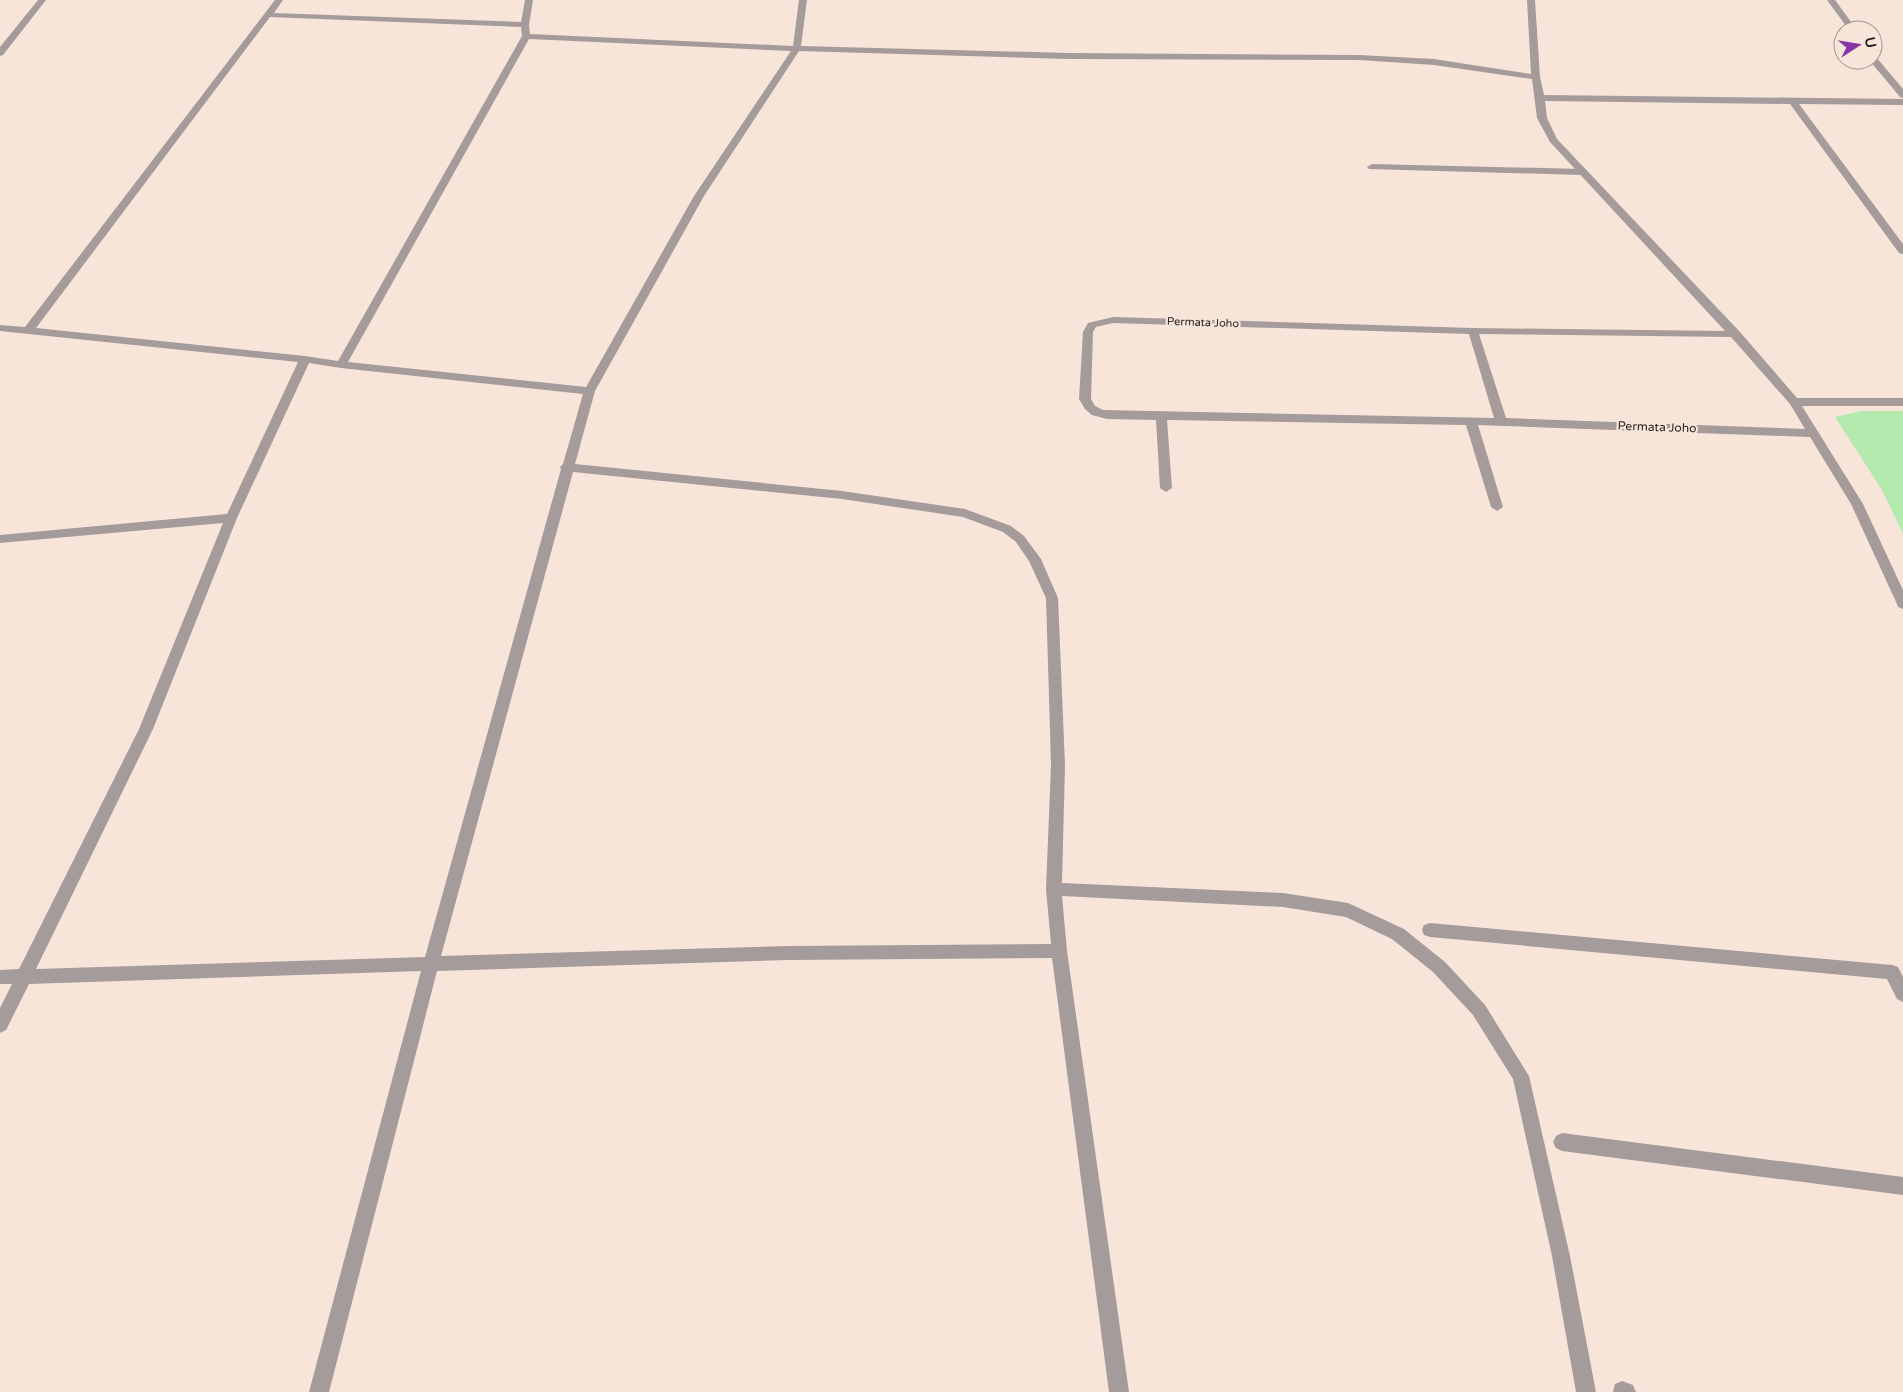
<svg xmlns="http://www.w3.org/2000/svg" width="1903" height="1392" font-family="'Varela Round',sans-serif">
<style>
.green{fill:#b5eaaf}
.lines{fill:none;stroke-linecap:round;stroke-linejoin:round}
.service{fill:#a59b9a;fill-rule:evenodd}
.minor{fill:#a59b9a;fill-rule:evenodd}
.labels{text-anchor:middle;stroke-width:4.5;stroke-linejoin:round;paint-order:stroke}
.far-street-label{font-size:11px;fill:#241d19;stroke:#f8e5da}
.street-label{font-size:12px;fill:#241d19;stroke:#f8e5da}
</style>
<rect width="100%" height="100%" fill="#f8e5da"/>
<path class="green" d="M1861 411H1903V534L1882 490 1835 417Z"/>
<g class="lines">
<path class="service" d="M1372 164 1582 169 1587 172 1582 175 1369 169 1367 167Z"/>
<path class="minor" d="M38 0H46L3 55 0 56V47Z
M275 0H283L274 13 521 22 525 0H533L529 25 530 34 793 46 799 0H807L801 46 1069 53 1359 55 1434 59 1531 74 1527 0H1535L1540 77 1544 95 1903 99V105L1799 104 1903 244V254L1899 253 1790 104 1545 101 1547 118 1557 139 1740 332 1797 398H1903V406H1802L1863 504 1903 590V609L1898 607 1897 604 1851 504 1810 437 1478 425 1503 507 1497 511 1491 507 1466 425 1167 420 1172 488 1166 492 1160 488 1156 420 1107 419 1092 415 1085 409 1079 399 1083 332 1088 323 1113 317 1473 328 1725 331 1550 142 1537 118 1532 79 1434 65 1359 60 1069 59 799 51 704 196 595 391 575 464 842 491 965 509 1011 526 1024 536 1041 559 1058 598 1065 765 1062 883 1283 893 1348 903 1404 929 1445 962 1485 1005 1529 1076 1570 1256 1596 1392H1576L1552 1256 1513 1079 1473 1015 1433 972 1392 939 1346 917 1283 907 1062 896 1067 951 1129 1392H1109L1052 958 787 960 437 971 329 1392H309L421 971 29 984 6 1030 0 1033V1008L12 984H0V970L19 969 139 729 223 523 0 543V535L227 514 298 362 0 331V325L25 327ZM270 17 521 27 522 36 338 361 305 356 36 328ZM529 39 791 51 694 196 586 387 348 362ZM1113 323 1469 334 1494 418 1103 410 1095 406 1091 399 1093 332 1096 327ZM1479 334 1731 337 1790 404 1805 429 1506 418ZM309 363 341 368 583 394 563 464 560 467 561 469 425 957 36 969 153 729 237 518ZM573 472 842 499 963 517 1003 532 1016 542 1029 561 1046 598 1051 765 1046 889 1051 944 787 946 441 956Z
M1827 0H1835L1857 30H1849Z
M1873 56 1876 57 1903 89V98L1900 97 1870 61 1873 60Z
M1430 923 1892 965 1898 967 1903 977V1002L1897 999 1887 979 1430 937 1424 935 1422 930 1424 925Z
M1562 1133 1903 1177V1195L1562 1151 1556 1148 1553 1142 1556 1136Z
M1622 1381 1633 1385 1636 1392H1613L1615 1384Z"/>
</g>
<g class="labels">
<g class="far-street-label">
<text transform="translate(1203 322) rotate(2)" y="4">Permata Joho</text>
</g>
<g class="street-label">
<text transform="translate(1657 427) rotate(2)" y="4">Permata Joho</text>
</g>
</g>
<g transform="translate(1858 45) rotate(78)"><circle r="24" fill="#f8e5da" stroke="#a3958d"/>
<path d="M0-4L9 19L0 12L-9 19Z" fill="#8836a5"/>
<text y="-8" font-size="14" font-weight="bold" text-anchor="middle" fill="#241d19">U</text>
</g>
</svg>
